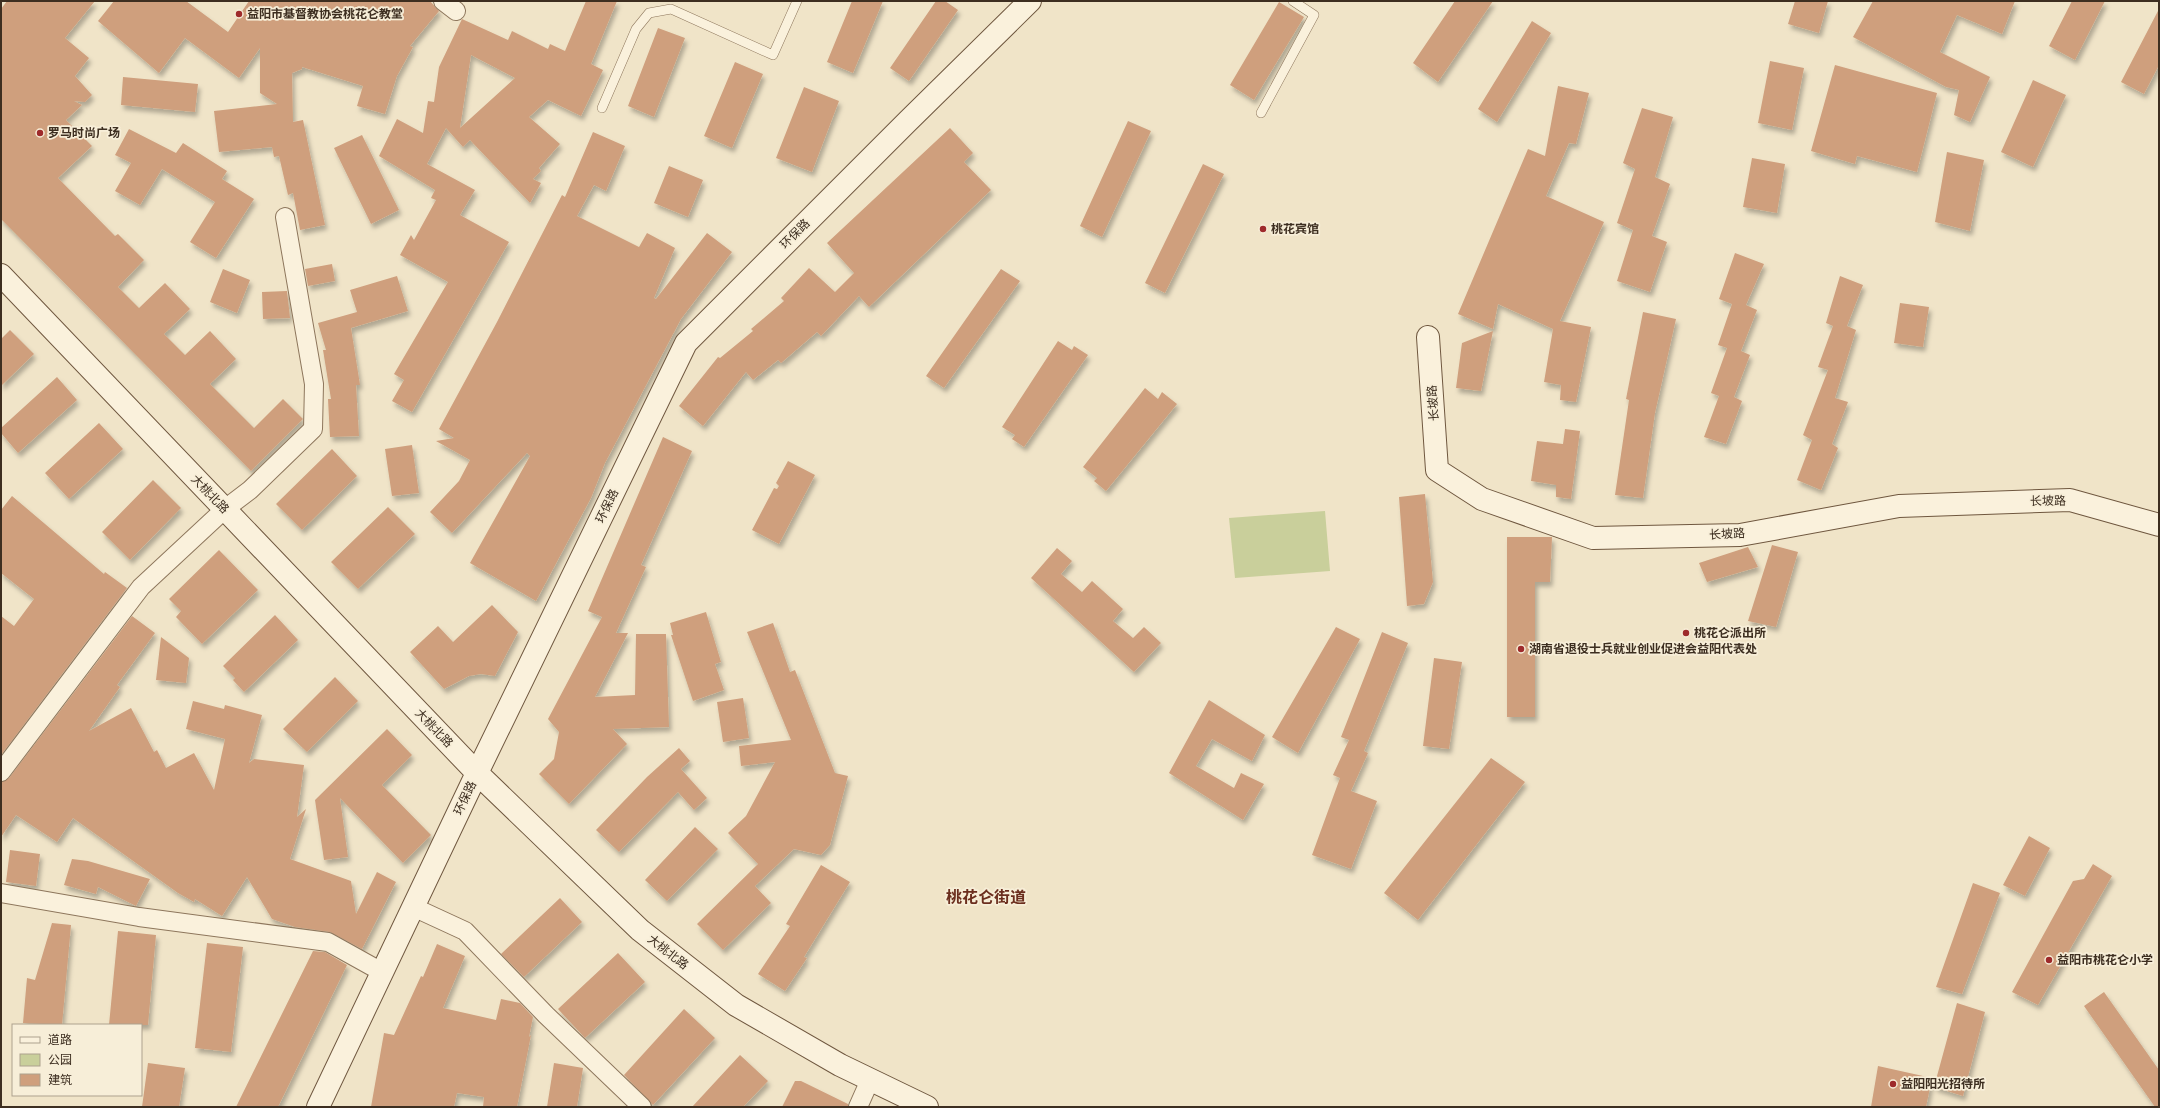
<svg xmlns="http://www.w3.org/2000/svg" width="2160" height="1108" font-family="Georgia,'Noto Sans SC',serif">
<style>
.green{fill:#c9cf9b}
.building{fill:#cf9f7d;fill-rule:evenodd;filter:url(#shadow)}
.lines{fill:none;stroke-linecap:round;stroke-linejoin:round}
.lane-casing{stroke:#8d765c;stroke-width:10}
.street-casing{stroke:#8d765c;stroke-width:20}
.secondary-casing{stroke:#6f573f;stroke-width:24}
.lane{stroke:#faf1dc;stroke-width:9}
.street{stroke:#faf1dc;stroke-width:18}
.secondary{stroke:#faf1dc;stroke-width:22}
.poi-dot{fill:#9e2a2b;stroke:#f7eed8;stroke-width:1.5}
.labels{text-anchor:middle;stroke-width:3.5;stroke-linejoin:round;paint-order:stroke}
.poi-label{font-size:12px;font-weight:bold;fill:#3d2e20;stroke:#f7eed8;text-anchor:start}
.street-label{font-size:12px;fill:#3d2e20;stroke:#f7eed8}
.district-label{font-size:16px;font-weight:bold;fill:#6b2e1e;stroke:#f7eed8}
</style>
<defs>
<filter id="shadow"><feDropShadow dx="2.5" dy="4.5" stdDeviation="2" flood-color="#0004"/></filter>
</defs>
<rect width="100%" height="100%" fill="#f0e4c8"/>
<path class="green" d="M1325 511 1330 571 1235 578 1229 518Z"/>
<path class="building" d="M7 1H95L65 38 89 58 75 76 92 95 85 102 74 101 82 105 66 120 92 146 58 178 115 236 118 234 144 260 118 287 139 308 165 283 190 309 164 334 185 355 210 331 236 359 210 384 254 428 283 399 303 419 251 471 1 219V9Z
M114 1H186L228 32 249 1H430L439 11 410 46 413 47 397 76 385 114 357 106 363 86 302 67V69L292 73 293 122 303 120 325 225 300 230 293 193 288 195 279 156 274 157 272 147 219 152 214 111 277 104 260 93V48L239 78 185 38 159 73 98 21Z
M586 1H617L591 64 603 70 581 116 548 100 529 117 560 144 539 168 541 171 533 179 541 183 530 203 470 140 463 147 446 128 427 164 475 190 460 215 509 242 412 412 392 401 404 380 394 374 448 282 400 255 411 235 414 240 436 200 431 198 435 190 379 156 397 119 423 133 428 101 434 102 439 67 462 19 508 40 512 31 548 49 550 44 565 51ZM471 55 515 78 460 128Z
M852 1H883L853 73 827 62Z
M936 1H945L958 10 909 81 890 68Z
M1455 1H1493L1438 82 1413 63Z
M1795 1H1828L1819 33 1788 24Z
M1873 1H2015L2002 34 1957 15 1940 52 1990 77 1970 122 1954 115 1959 90 1946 87 1853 37Z
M2072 1H2105L2075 60 2049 46Z
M1279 2 1304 17 1254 100 1230 85Z
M2159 9V65L2144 94 2121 82Z
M1532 21 1551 33 1497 122 1478 109Z
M658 28 685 38 654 117 628 106Z
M1770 61 1804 68 1792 130 1758 123Z
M735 62 763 74 732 148 704 136Z
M1835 65 1937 93 1917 172 1857 156 1855 164 1811 151Z
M123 77 198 84 195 112 121 105Z
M2033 80 2066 95 2033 167 2001 152Z
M1558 86 1589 93 1576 144 1569 143 1546 196 1604 222 1560 321 1591 327 1576 402 1560 400 1561 385 1544 382 1553 329 1498 304 1493 329 1458 314 1528 149 1545 156Z
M804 87 839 101 812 172 776 158Z
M1642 108 1673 117 1655 177 1670 184 1652 236 1667 242 1650 292 1617 281 1633 230 1617 223 1635 169 1623 163Z
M1128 121 1151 131 1102 237 1080 226Z
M950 128 973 153 964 162 991 190 869 307 859 296 821 336 817 332 781 363 778 360 753 380 746 372 703 426 679 406 718 357 720 358 753 331 751 329 784 301 781 298 809 268 835 292 854 273 827 243Z
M129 129 176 153 183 143 227 171 222 179 254 199 216 258 190 242 215 202 162 169 140 205 115 191 131 163 115 155Z
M593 132 625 146 606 191 594 185 577 216 639 247 647 233 675 248 654 298 656 299 707 233 732 252 681 319 605 463 591 498 536 601 470 563 530 456 527 453 452 533 430 512 459 481 470 460 436 441 454 438 439 429 497 322 562 195 565 197Z
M362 135 399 210 371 224 334 148Z
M1947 152 1984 160 1970 231 1935 222Z
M1752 158 1785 164 1777 213 1743 207Z
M1203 164 1224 174 1165 293 1145 283Z
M669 166 703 180 688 217 654 203Z
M1735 253 1764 264 1746 305 1757 310 1741 351 1750 355 1734 397 1742 401 1726 444 1704 437 1719 396 1711 393 1727 348 1718 345 1732 304 1719 299Z
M332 264 335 281 308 286 305 269Z
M223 269 250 280 237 313 210 302Z
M1001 269 1020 281 944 388 926 376Z
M397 276 408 311 351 328 360 385H356L359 436 330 437 328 399H331L323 350H326L318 323 357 312 350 290Z
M1840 276 1863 285 1847 326 1856 330 1835 398 1848 402 1832 444 1838 448 1821 490 1797 480 1812 440 1803 435 1828 370 1818 367 1833 326 1826 323Z
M287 291 290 318 263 319 262 292Z
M1900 303 1929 307 1923 347 1894 343Z
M1643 312 1676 319 1655 413 1643 498 1615 495 1629 400 1626 399Z
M10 330 34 354 1 386V339Z
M1493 331 1481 391 1456 388 1462 343Z
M1058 341 1072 350 1074 346 1088 355 1024 447 1012 439 1015 435 1002 427Z
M57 377 77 400 18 453 1 433V428Z
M1145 388 1158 399 1162 392 1177 404 1106 491 1094 481 1097 478 1083 467Z
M99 423 123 449 69 499 45 473Z
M1565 429 1580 431 1571 499 1556 497V485L1531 481 1537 441 1563 444Z
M663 437 692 451 641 565 646 567 616 633H628L595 697 635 695 636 634H666L669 727 613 729 627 744 569 804 539 774 554 759 559 732 548 719 602 617 588 611Z
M412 445 419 493 392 496 385 449Z
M332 449 357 476 302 530 276 504Z
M788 461 815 475 779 544 752 530 774 488 777 489 779 486 776 483Z
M153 480 181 508 130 560 102 532Z
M1425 494 1433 582 1424 604 1407 606 1399 497Z
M12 496 104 574 105 572 127 588 1 755V616L14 626 34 599 1 573V510Z
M388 507 415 534 358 589 331 562Z
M1507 537H1552L1550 582H1535V717H1507Z
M1772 545 1798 552 1776 627 1748 621Z
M1748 547 1758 567 1707 582 1699 563Z
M1057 548 1072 561 1061 574 1082 592 1092 581 1123 609 1113 621 1133 638 1144 627 1161 643 1134 672 1031 578Z
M219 550 258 590 202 644 176 617 181 611 169 599Z
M492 605 518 632 495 676 481 674 469 676 444 689 410 652 438 626 453 642Z
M706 612 721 662 715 664 724 690 693 701 671 635H673L670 623Z
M275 615 298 640 244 692 233 680 235 678 223 666Z
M132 616 155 633 117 685 120 687 89 731 131 708 154 752 157 750 166 768 194 753 214 790 225 739 186 729 193 701 224 709 225 705 262 715 249 763 254 759 304 765 297 817 306 809 290 859 351 881 356 914 377 872 396 882 362 949 330 932 295 927 272 919 247 877 222 916 195 899 194 902 178 893 73 818 57 842 16 815 1 837V782L9 778Z
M773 623 790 672 795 670 835 773 848 776 830 845 821 855 794 849 755 886 771 903 723 950 697 924 758 864 728 833 746 816 775 762 741 766 739 746 791 740 747 632Z
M1336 627 1360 639 1298 753 1272 737Z
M1382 632 1408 643 1364 751 1368 753 1351 791 1377 801 1351 869 1312 855 1340 778 1333 775 1349 740 1341 737Z
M161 637 189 658 186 683 156 680Z
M1434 658 1462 662 1449 749 1423 746Z
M335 677 358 701 307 752 283 729Z
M743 698 749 738 723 742 717 702Z
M1209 700 1265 735 1252 761 1212 739 1196 766 1234 788 1241 773 1264 784 1243 820 1169 773Z
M387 729 412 755 382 785 431 835 403 863 340 798 348 857 324 860 315 800Z
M679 748 690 761 681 769 707 798 694 810 678 792 619 852 596 830 647 777Z
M1491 758 1525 782 1418 920 1384 893Z
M695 827 718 849 667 901 645 880Z
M2029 836 2050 848 2025 896 2003 885Z
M10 850 40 854 36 886 6 882Z
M72 859 88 861 150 879 136 906 98 887 96 894 64 885Z
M2093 864 2112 876 2038 1005 2012 992 2073 881 2084 879Z
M821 865 850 882 804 957 807 958 785 991 758 974 790 926 786 924Z
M1973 883 2000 893 1962 994 1936 987Z
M560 898 582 922 524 977 501 954Z
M52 923 71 925 62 1025 23 1023 27 978 35 980Z
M118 931 156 935 148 1025H109Z
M207 943 243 947 231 1052 195 1048Z
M437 944 465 956 443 1008 496 1020 501 999 520 1003 533 1017 529 1037 531 1035 517 1107H483L484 1097 457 1093 454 1107H371L384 1033 394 1035 421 976 423 977Z
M313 951 325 952 347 965 278 1107H236Z
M618 953 645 982 585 1038 558 1009Z
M2104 992 2159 1070V1107H2155L2084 1006Z
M1957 1003 1985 1012 1963 1096 1934 1087Z
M684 1009 715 1038 653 1105 624 1075Z
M740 1055 768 1081 743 1107H692Z
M148 1063 185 1068 179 1107H142Z
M554 1063 583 1068 577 1107H547Z
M1878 1066 1932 1078 1926 1107H1871Z
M795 1081H801L848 1104V1107H782Z"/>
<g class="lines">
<defs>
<path id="lane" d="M602 108 636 29 649 13 671 9 773 55 797 1
M1261 113 1314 15 1293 1"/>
<path id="street" d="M443 1 456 11
M1 772 141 587 225 509 250 490 313 429 314 384 285 217
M1 893 139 917 328 942 382 972
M413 907 465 931 546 1015 642 1107
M858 1107 870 1080"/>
<path id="secondary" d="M1 275 477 773 640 930 736 1005 840 1065 927 1107
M1428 337 1437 470 1482 499 1593 538 1740 535 1899 506 2070 500 2159 525
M318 1107 477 773 686 343 908 121 1030 1"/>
</defs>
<use href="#lane" class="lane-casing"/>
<use href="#street" class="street-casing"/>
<use href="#secondary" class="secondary-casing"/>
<use href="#lane" class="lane"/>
<use href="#street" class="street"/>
<use href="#secondary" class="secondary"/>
</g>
<g class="poi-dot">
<circle cx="239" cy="14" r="4"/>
<circle cx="40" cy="133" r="4"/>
<circle cx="1263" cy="229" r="4"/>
<circle cx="1686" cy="633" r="4"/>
<circle cx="1521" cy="649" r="4"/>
<circle cx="2049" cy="960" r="4"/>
<circle cx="1893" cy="1084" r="4"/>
</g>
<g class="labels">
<g class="poi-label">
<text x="247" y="18">益阳市基督教协会桃花仑教堂</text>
<text x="48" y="137">罗马时尚广场</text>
<text x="1271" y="233">桃花宾馆</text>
<text x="1694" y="637">桃花仑派出所</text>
<text x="1529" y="653">湖南省退役士兵就业创业促进会益阳代表处</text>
<text x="2057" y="964">益阳市桃花仑小学</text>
<text x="1901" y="1088">益阳阳光招待所</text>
</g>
<g class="street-label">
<text transform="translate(795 234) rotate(-45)" y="4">环保路</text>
<text transform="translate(1433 403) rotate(-94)" y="4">长坡路</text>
<text transform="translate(210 494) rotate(46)" y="4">大桃北路</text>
<text transform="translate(2048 501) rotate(-1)" y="4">长坡路</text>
<text transform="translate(607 506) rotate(-64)" y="4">环保路</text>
<text transform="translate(1727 534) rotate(-3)" y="4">长坡路</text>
<text transform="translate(434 728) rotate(46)" y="4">大桃北路</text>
<text transform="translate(465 798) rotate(-65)" y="4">环保路</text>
<text transform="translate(668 952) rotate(38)" y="4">大桃北路</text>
</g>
<g class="district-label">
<text x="986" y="903">桃花仑街道</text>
</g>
</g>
<rect width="2160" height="1108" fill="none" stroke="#3d2e20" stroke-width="4"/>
<rect x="12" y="1024" width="130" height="72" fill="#f7eed8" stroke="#ada18e"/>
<rect x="20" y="1037" width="20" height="6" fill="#faf1dc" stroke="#ada18e"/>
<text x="48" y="1044" font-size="12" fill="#3d2e20">道路</text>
<rect x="20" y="1054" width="20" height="12" fill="#c9cf9b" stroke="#ada18e"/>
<text x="48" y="1064" font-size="12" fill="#3d2e20">公园</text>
<rect x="20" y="1074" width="20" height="12" fill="#cf9f7d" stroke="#ada18e"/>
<text x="48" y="1084" font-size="12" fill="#3d2e20">建筑</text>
</svg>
